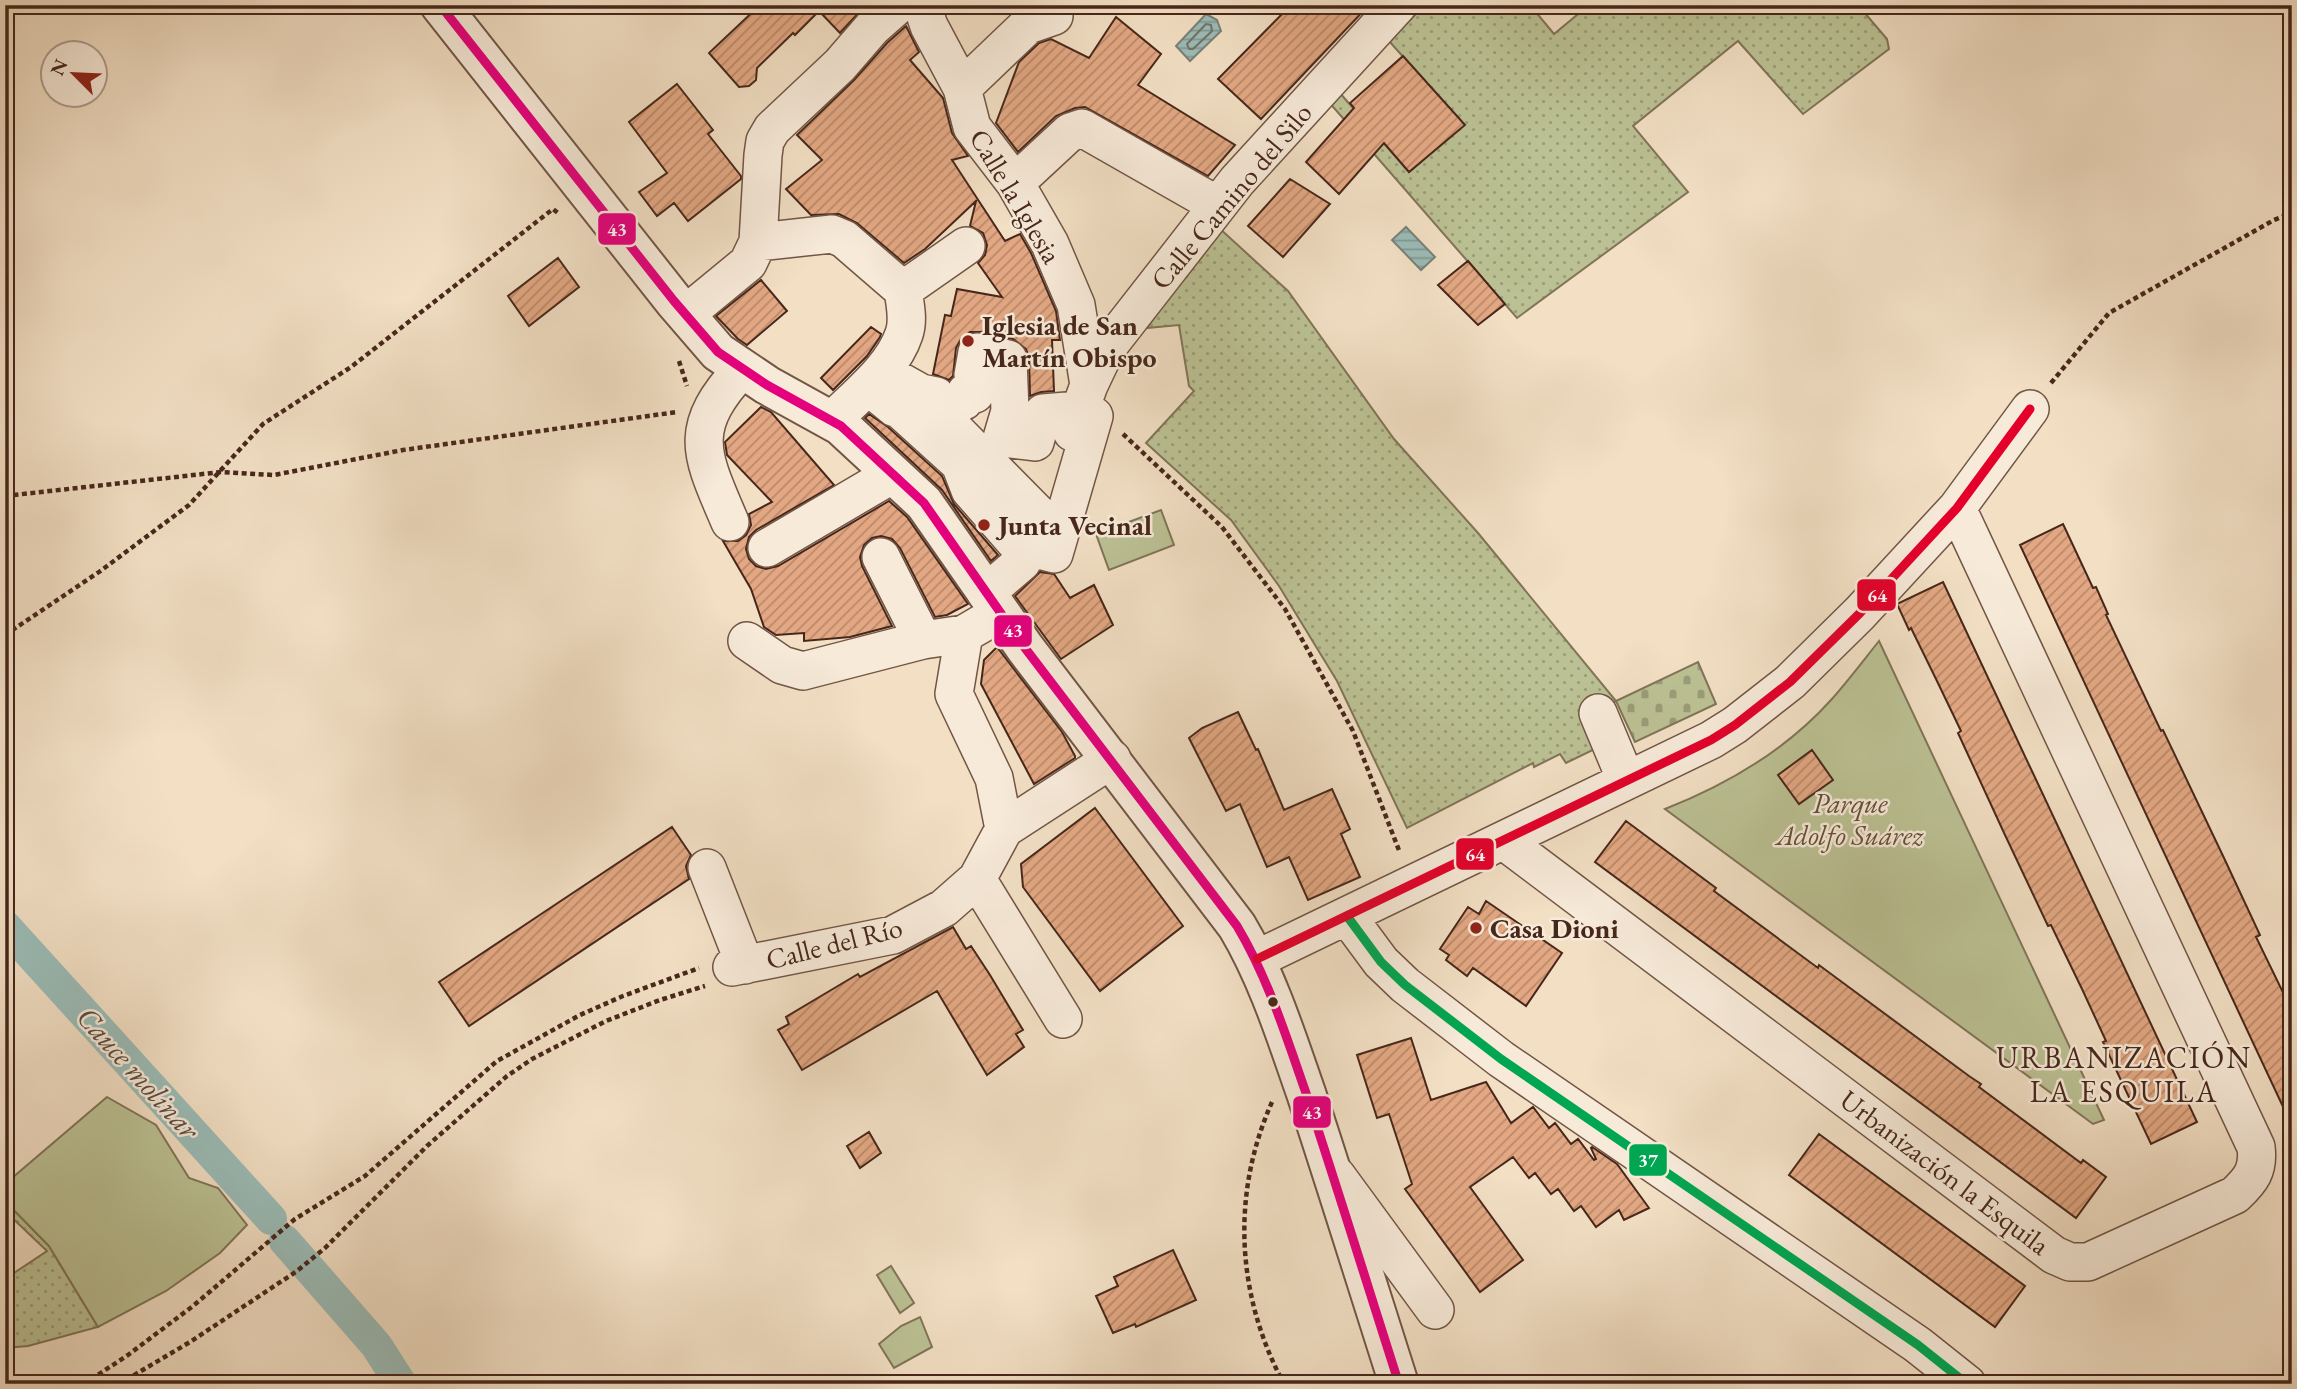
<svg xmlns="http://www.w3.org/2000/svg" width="2297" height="1389" viewBox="0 0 2297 1389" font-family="'EB Garamond',serif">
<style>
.grass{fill:url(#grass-dots);stroke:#817458;stroke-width:2}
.cemetery{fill:url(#cemetery-stones);stroke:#817458;stroke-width:2}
.green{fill:#bbc194;stroke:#817458;stroke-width:2}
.water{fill:url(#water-rules);stroke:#798079;stroke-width:2}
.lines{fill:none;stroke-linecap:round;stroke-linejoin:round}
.shore{stroke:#717269;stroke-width:2}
.canal{stroke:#9bbcb7;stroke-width:32}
.building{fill:url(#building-hatch);stroke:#47271b;stroke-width:2}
.minor-casing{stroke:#725545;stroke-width:40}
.tertiary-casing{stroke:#725545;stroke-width:42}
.path{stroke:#47271b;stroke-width:4.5;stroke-dasharray:5 3.5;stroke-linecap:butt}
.minor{stroke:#f7ead9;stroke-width:37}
.tertiary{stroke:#f7ead9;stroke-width:38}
.bus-1-casing{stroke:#f7ead9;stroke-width:14}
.bus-2-casing{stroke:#f7ead9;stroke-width:14}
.bus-3-casing{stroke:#f7ead9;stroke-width:14}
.bus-1{stroke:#e5007d;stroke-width:9}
.bus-2{stroke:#00a651;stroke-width:9}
.bus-3{stroke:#e4002b;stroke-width:9}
.poi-dot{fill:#8f2418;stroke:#f7ead9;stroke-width:2.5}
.bus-dot{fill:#47271b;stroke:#f7ead9;stroke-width:2.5}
.labels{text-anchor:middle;stroke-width:5;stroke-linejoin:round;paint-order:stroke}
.street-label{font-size:28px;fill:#47271b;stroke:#f7ead9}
.poi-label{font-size:28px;font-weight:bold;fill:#47271b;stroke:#f7ead9;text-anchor:start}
.park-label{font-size:28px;font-style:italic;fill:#644e39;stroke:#f7ead9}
.neighbourhood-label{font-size:30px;letter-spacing:2px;fill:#47271b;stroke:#f7ead9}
.water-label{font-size:30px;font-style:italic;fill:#5c4c42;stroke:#f7ead9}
.line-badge{stroke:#f7ead9;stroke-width:2.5}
.badge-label{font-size:19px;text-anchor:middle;font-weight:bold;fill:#fff}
</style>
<defs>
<pattern id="grass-dots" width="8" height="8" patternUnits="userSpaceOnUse" patternTransform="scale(1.75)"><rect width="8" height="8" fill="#bbc194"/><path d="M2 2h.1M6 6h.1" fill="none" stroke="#9a9d78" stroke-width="1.8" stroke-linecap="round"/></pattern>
<pattern id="cemetery-stones" width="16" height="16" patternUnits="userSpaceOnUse" patternTransform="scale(1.75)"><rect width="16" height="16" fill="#bbc194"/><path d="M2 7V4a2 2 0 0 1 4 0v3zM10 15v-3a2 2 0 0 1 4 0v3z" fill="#9a9d78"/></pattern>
<pattern id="water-rules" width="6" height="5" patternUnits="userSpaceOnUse" patternTransform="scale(1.75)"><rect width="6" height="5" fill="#9bbcb7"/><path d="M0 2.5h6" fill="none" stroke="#809994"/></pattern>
<pattern id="building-hatch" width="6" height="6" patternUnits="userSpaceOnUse" patternTransform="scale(1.75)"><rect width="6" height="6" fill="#e3a883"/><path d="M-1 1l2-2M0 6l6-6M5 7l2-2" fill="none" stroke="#ba896a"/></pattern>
</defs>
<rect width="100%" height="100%" fill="#f2dfc4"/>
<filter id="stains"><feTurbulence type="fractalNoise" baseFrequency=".00286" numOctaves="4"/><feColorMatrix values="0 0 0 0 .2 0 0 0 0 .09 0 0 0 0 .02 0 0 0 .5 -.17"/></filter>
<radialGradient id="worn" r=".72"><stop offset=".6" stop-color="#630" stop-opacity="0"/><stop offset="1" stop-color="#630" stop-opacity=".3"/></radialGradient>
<path class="grass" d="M1425 5H1530L1554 34 1589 5H1858L1887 39 1889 49 1803 114 1738 41 1633 126 1688 192 1517 318 1328 101 1339 92 1409 172 1464 125 1389 41Z
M1218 227 1288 291 1394 439 1478 533 1616 701 1589 717 1601 746 1566 763 1560 754 1534 767 1533 763 1407 828 1337 681 1279 586 1231 520 1146 443 1194 391 1189 386 1179 325 1147 328Z
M5 1201 49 1246 98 1327 28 1346 5 1348V1279L47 1251 5 1211Z"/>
<path class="cemetery" d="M1698 662 1716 704 1635 742 1616 701Z"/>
<path class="green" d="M1161 510 1174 545 1109 570 1096 534Z
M1879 641 2104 1120 2093 1124 1665 809C1726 785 1787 749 1831 700 1848 681 1863 661 1879 641Z
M107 1097 156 1125 189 1178 218 1188 247 1225 220 1253 166 1291 98 1327 49 1246 5 1201V1184Z
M891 1266 914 1303 900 1313 877 1275Z
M920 1317 932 1347 894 1368 879 1344 901 1326Z"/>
<path class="water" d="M1206 14 1217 20 1221 31 1190 61 1176 46Z
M1406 227 1435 257 1421 270 1392 240Z"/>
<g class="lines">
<path class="shore" d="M1206 24 1211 25 1212 31 1193 49H1189L1187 44Z"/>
<path class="canal" d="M5 926 271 1219
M285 1241 376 1345 401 1384"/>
</g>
<path class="building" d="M760 5H866L840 33 819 11 795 35 793 33 757 68 756 80 749 86 739 87 709 53Z
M1291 5H1369L1261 119 1218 79Z
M1116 17 1161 54 1138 85 1235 145 1208 176 1085 107 1075 108 1056 116 1018 152 996 123 1019 62 1039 43 1051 39 1089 58Z
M906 26 919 52 910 60 943 98 952 133 968 156 952 160 1005 241 1020 234 1031 253 1056 311 1060 340H1052L1054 391 1041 392 1030 396 1029 358 1026 349 1013 339 982 332H970L961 339 956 348 953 376 949 380 933 374 945 315 951 316 957 289 1002 297 978 263 985 255 987 245 983 233 970 226 976 201 925 249 904 263 857 223 839 214 811 215 786 189 822 160 797 135 854 80 887 43Z
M1403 56 1465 125 1409 172 1384 143 1339 194 1306 162 1354 108 1350 103Z
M677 84 713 130 708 134 741 176V179L688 221 674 203 657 216 639 192 667 173 629 122Z
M1290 179 1330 204 1283 257 1248 226Z
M558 258 579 287 529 326 508 296Z
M1468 261 1505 304 1478 325 1438 285Z
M761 280 787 311 747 345 738 339 716 316Z
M871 327 881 334 880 337 867 356 833 390 821 378Z
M761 407 771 412 834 485 756 530 749 537 746 549 749 559 756 566 766 569 778 566 889 501 907 517 968 604 947 615 935 617 900 548 892 539 881 536 872 538 864 545 860 557 862 566 892 626 850 637 804 641V633L776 635 764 627 751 589 723 541H738L746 535 751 525 749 514 772 502 727 455 725 442Z
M869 414 888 427 942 476 954 504 998 555 991 561 942 490 865 418Z
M2063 524 2093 588 2096 587 2108 614 2106 615 2161 731 2163 730 2224 858 2260 935 2256 937 2292 1011V1126L2020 545Z
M1040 572 1054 574 1070 598 1094 585 1113 625 1061 659 1015 596Z
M1943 582 2197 1122 2151 1144 2103 1042 2106 1041 2082 989 2051 925 2048 926 2005 835 1958 733 1961 731 1936 679 1911 628 1909 630 1897 604Z
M997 647 1062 732 1075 756V758L1034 784 981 684 984 660Z
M1238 712 1256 750 1258 749 1284 810 1332 789 1350 829 1341 834 1360 877 1308 900 1289 857 1267 867 1240 804 1226 811 1189 738 1202 728Z
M1812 750 1833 780 1799 804 1778 775Z
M1095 808 1183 926 1100 991 1023 887 1021 864Z
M1626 821 1716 888 1714 891 1818 968 1819 965 1969 1076 1981 1084 1979 1087 2081 1163 2083 1160 2106 1177 2076 1218 1595 862Z
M672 827 691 855 686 866 689 879 469 1026 439 982Z
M1486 901 1562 953 1526 1006 1473 968 1467 976 1446 960 1449 955 1440 949 1468 907 1479 914Z
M953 927 966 949 971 946 990 975 1023 1030 1016 1034 1024 1047 987 1075 937 991 802 1070 778 1030 789 1024 786 1017 858 974 860 977Z
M1411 1038 1431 1100 1486 1082 1511 1123 1533 1107 1549 1128 1555 1123 1571 1144 1578 1139 1594 1160 1596 1159 1591 1148 1592 1147 1617 1164 1649 1208 1624 1220 1619 1210 1596 1227 1581 1206 1574 1211 1558 1189 1551 1194 1535 1173 1529 1178 1513 1157 1470 1187 1523 1260 1480 1292 1405 1189 1412 1184 1389 1114 1377 1118 1357 1055Z
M869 1132 881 1153 860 1168 847 1146Z
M1819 1134 2025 1286 1995 1327 1789 1175Z
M1173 1250 1196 1300 1136 1327 1135 1324 1113 1333 1096 1296 1118 1286 1114 1277Z"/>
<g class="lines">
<defs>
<path id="minor" d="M922 5 929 26 962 88 972 127 1015 183 1050 244 1076 305 1089 385
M962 88 1028 25 1054 16
M1015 183 1070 132 1082 128 1217 205
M758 242 832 234 844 239 903 290
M903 290 966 246
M686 314 748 263 758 242 763 155 765 141 772 129 840 65 872 28 898 5
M977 352 1008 359 1010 411 1002 438 1035 442 1043 413 1079 410 1094 416 1054 554 1017 544 970 490 960 464 896 406 895 408 874 391 887 374 921 393 936 396V400L959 404 960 400 964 401 966 392 975 394 978 377 973 375Z
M832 421C856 396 893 368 904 334 909 320 905 304 903 290
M952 427 1042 518
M1072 432 1089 385 1106 349 1237 181 1398 5
M730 522C701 454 686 429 742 369
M767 548 893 474
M881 557 923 640
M986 593 1022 562 1038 526
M1000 613 964 634 954 694 994 778 1004 829
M747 641 782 665 803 671 923 640 964 634
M1598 713 1626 780
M1504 841 2054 1255 2070 1262H2088L2235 1195C2251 1180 2259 1170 2256 1147L1957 508
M707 868 745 965
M977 879 1063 1019
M1347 916 1381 962 1405 985 1501 1059 1918 1345 1967 1384
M1257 959 1711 740 1735 725 1790 682 1860 613 1957 508 2030 409
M732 967 893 935 944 908 977 879 1004 829 1112 759
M1336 1175 1435 1310"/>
<path id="tertiary" d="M440 5 674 301 718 352 767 385 841 426 924 503 1025 648 1237 926C1268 978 1286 1036 1306 1093 1338 1190 1368 1287 1399 1384"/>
</defs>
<use href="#minor" class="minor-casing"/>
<use href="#tertiary" class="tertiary-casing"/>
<path class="path" d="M679 361 687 386
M2051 383 2109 313 2274 220 2292 213
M1123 434 1222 527 1285 609 1353 731 1400 853
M5 496 221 472 274 475 403 450 677 412
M5 635 99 572 189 505 263 424 351 367 553 209 558 213
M1272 1102C1231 1194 1236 1295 1284 1384
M84 1384 128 1355 193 1306 295 1219 365 1176 497 1061 580 1015 623 996 699 968
M119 1384 190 1342 297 1271 325 1248 427 1146 507 1076 532 1059 606 1021 660 1000 705 986"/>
<use href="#minor" class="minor"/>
<use href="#tertiary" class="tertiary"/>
<defs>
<path id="bus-1" d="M440 5 674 301 718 352 767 385 841 426 924 503 1025 648 1237 926C1268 978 1286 1036 1306 1093 1338 1190 1368 1287 1399 1384"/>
<path id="bus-2" d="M1347 916 1381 962 1405 985 1501 1059 1918 1345 1967 1384"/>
<path id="bus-3" d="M1257 959 1711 740 1735 725 1790 682 1860 613 1957 508 2030 409"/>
</defs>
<use href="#bus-1" class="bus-1-casing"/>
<use href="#bus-2" class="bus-2-casing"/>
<use href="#bus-3" class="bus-3-casing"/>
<use href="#bus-1" class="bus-1"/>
<use href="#bus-2" class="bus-2"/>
<use href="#bus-3" class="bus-3"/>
</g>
<g class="poi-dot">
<circle cx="968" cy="341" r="7"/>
<circle cx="984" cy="525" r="7"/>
<circle cx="1476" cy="928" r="7"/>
</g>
<circle class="bus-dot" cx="1273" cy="1002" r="6"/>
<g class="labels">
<g class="street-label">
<text transform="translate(1016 196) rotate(59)" y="10">Calle la Iglesia</text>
<text transform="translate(1231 196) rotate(-50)" y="10">Calle Camino del Silo</text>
<text transform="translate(834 943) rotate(-14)" y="10">Calle del Río</text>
<text transform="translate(1945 1172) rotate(37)" y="10">Urbanización la Esquila</text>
</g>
<g class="poi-label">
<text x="982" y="335">Iglesia de San<tspan x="982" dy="32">Martín Obispo</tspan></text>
<text x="998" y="535">Junta Vecinal</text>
<text x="1490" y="938">Casa Dioni</text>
</g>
<g class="park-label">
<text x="1850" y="813">Parque<tspan x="1850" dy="32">Adolfo Suárez</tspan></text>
</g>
<g class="neighbourhood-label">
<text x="2124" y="1068">URBANIZACIÓN<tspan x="2124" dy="34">LA ESQUILA</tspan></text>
</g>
<g class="water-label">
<text transform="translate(138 1073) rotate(48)" y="10">Cauce molinar</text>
</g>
</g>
<g class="line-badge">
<rect x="597" y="212" width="40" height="34" rx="7" fill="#e5007d"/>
<rect x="1856" y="578" width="41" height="34" rx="7" fill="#e4002b"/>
<rect x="993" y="614" width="40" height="34" rx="7" fill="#e5007d"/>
<rect x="1455" y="837" width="40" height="34" rx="7" fill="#e4002b"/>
<rect x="1292" y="1095" width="40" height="34" rx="7" fill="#e5007d"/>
<rect x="1628" y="1143" width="40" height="34" rx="7" fill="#00a651"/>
</g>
<g class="badge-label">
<text x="617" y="236">43</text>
<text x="1877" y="602">64</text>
<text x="1013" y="637">43</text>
<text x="1475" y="861">64</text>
<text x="1312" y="1119">43</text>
<text x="1648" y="1167">37</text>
</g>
<rect width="2297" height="1389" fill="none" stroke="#f2dfc4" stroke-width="28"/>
<rect x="7" y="7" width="2283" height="1375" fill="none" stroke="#47271b" stroke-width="3.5"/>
<rect x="14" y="14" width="2269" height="1361" fill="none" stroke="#47271b" stroke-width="2"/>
<g transform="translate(74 74) rotate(294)"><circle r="33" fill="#f7ead9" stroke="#b19c8d" stroke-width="2"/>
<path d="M0-5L12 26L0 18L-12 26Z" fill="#8f2418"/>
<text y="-10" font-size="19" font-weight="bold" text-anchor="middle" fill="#47271b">N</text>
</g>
<rect width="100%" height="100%" filter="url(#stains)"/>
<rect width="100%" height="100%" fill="url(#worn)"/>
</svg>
